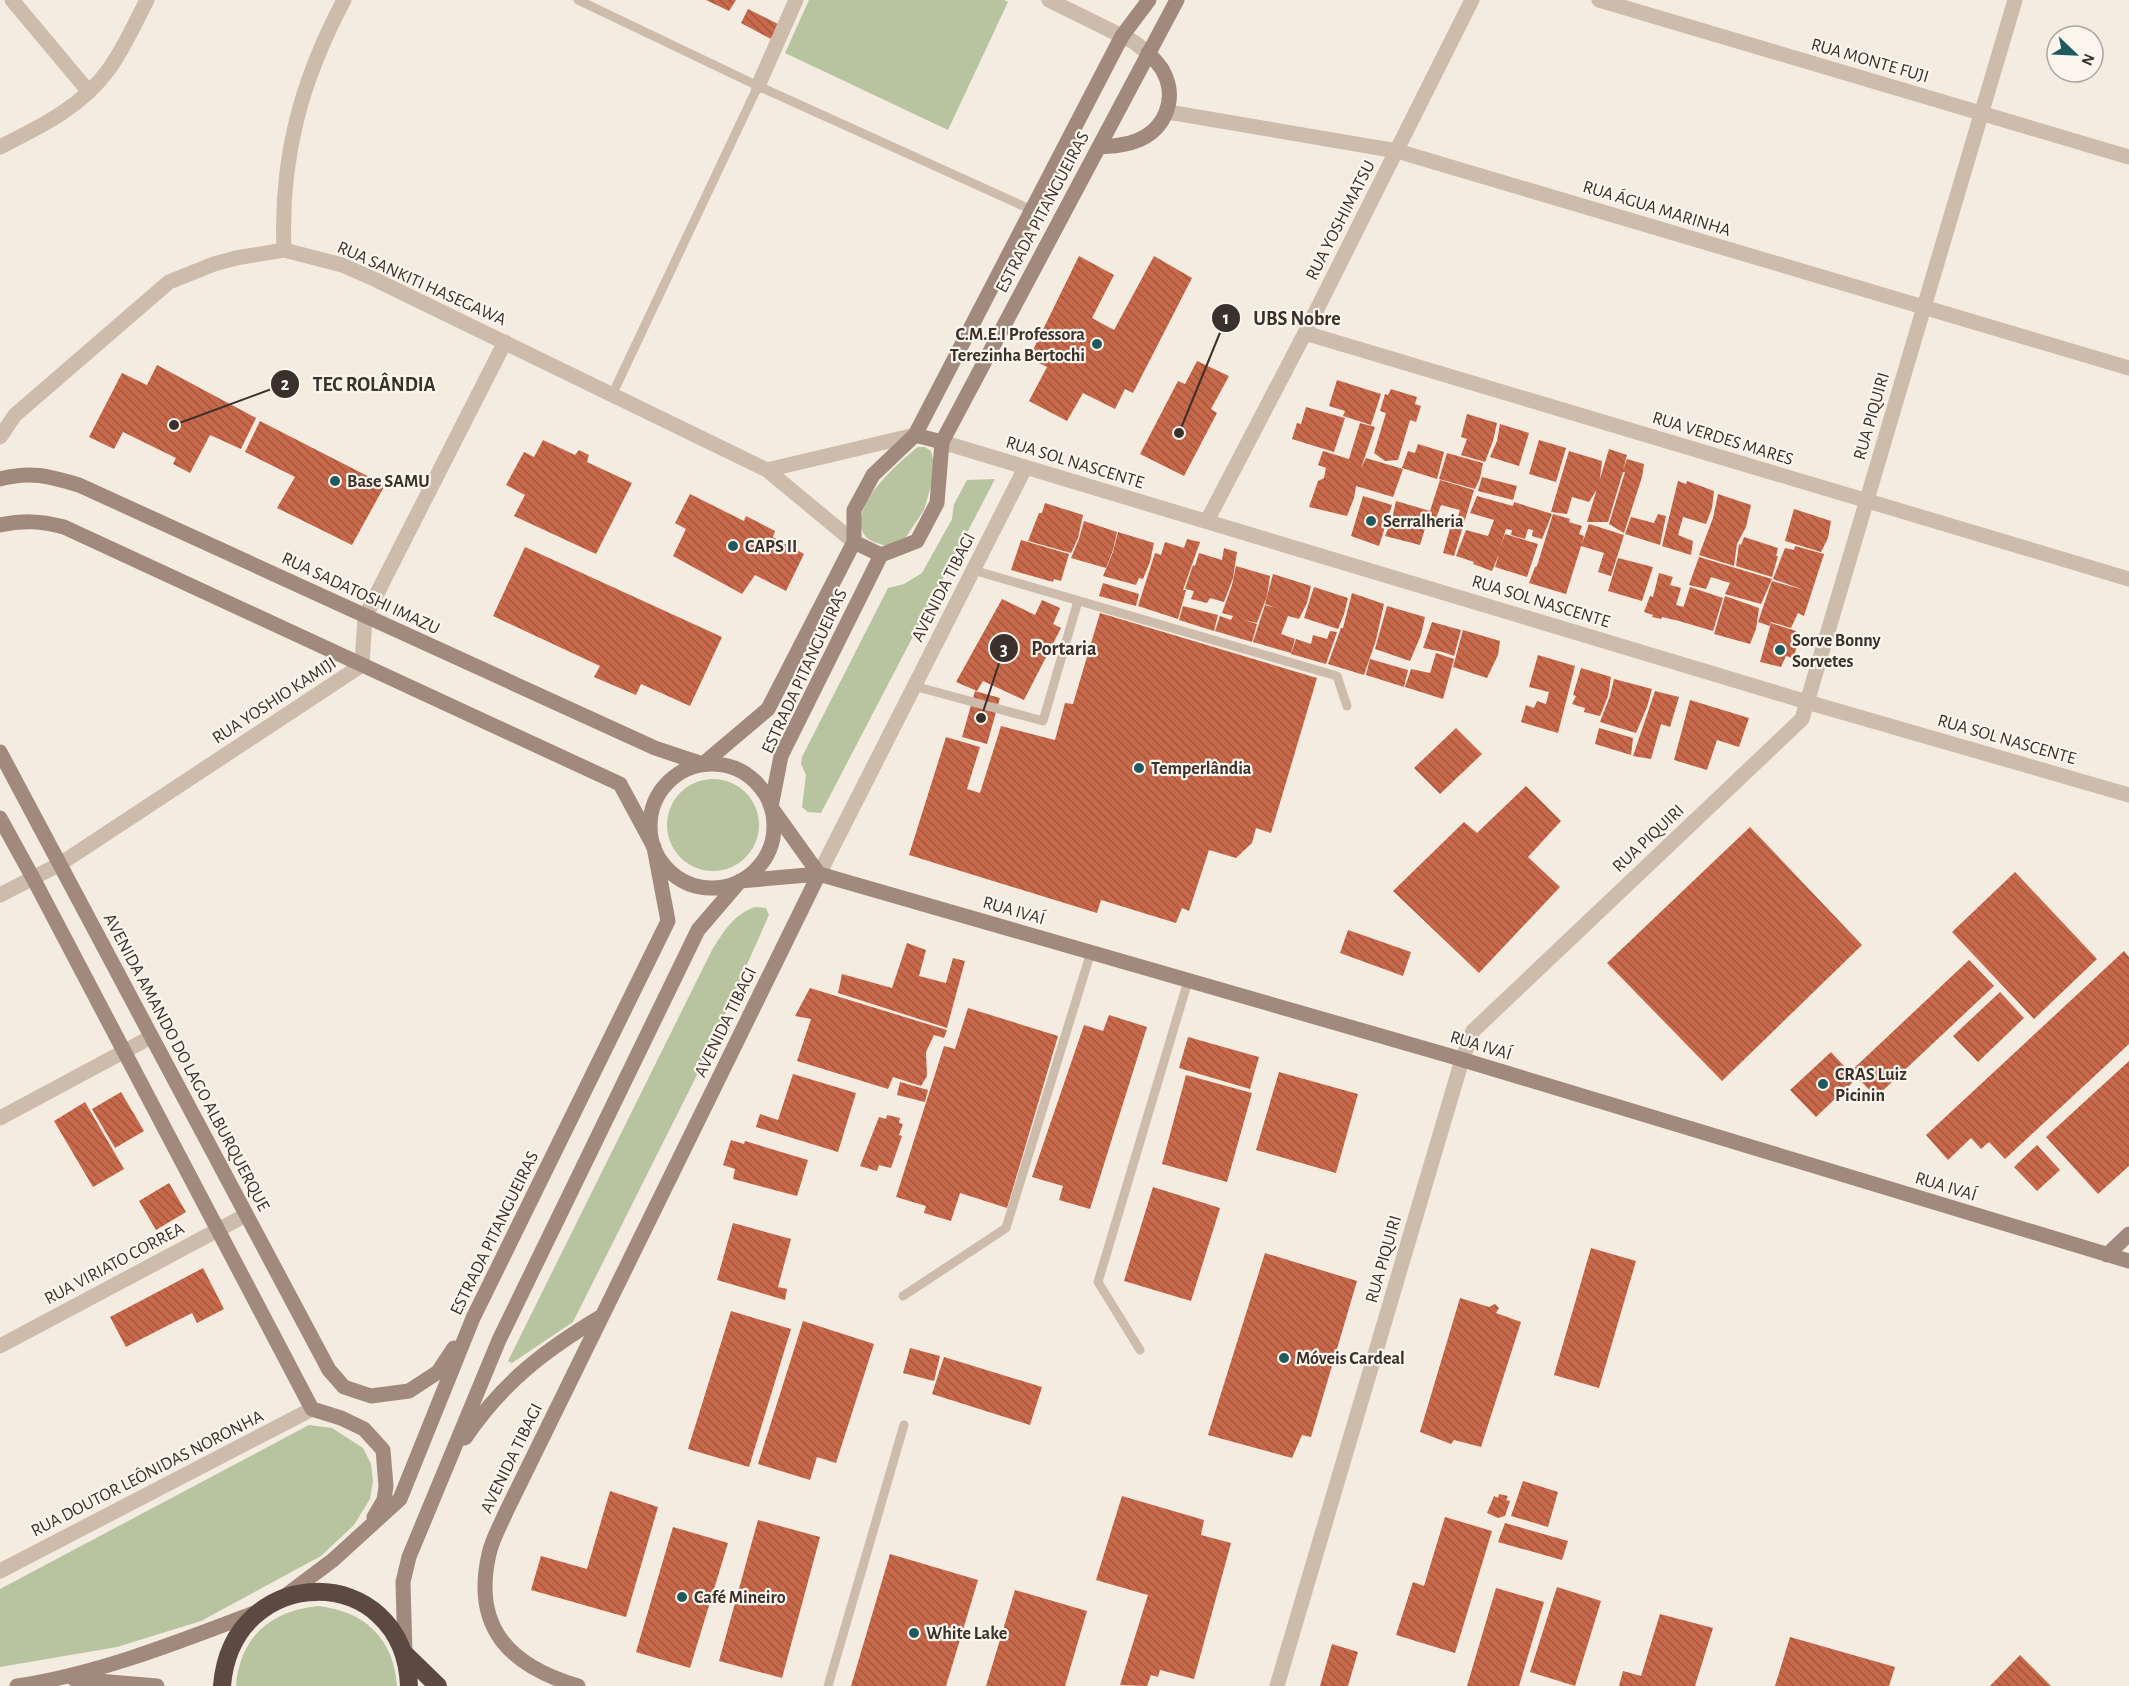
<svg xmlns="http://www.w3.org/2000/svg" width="2129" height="1686" viewBox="0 0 2129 1686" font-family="'Alegreya Sans',sans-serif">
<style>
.green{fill:#b8c4a0}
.building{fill:url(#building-back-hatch)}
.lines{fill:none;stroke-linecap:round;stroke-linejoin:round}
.lane{stroke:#cdbbac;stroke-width:9}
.street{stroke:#cdbbac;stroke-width:15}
.secondary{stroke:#a18a7d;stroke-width:15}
.highway{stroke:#5c4a42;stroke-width:18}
.poi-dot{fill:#1f5a5e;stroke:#fbf5ee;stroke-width:2}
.labels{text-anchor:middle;stroke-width:4.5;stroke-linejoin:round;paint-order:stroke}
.street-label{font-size:18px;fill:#3b302b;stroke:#fbf5ee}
.poi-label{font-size:18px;font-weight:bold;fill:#3b302b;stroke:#fbf5ee;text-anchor:start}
.leader{fill:none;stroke:#3b302b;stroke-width:2}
.callout-dot{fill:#3b302b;stroke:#fbf5ee;stroke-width:2}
.mark-label{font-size:18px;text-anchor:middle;font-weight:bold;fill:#fff}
.callout-label{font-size:20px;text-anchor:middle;font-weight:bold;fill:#3b302b;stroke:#fbf5ee;stroke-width:4.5;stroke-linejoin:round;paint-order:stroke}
</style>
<defs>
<pattern id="building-back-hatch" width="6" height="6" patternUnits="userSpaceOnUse" patternTransform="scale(1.5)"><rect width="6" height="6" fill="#c8694b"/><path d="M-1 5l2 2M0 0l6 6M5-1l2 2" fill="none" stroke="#a4573f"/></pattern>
</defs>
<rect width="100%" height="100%" fill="#f4ebe1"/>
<path class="green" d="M809 0H1004L1008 2 948 130 785 53Z
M918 447H925L931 451 934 463 933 479 924 510 906 537 887 546C880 544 871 542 866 537 843 510 900 461 918 447Z
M995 479 821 813 808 812 802 807 806 775 801 764 802 757 888 588 904 584 922 573 952 519 954 504 967 480Z
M667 825a46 46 0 1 1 92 0a46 46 0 1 1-92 0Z
M755 907 766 908 769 915 706 1057 573 1322 512 1363 508 1361 712 950C724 931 733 915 755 907Z
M309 1425 332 1428 363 1448 371 1464 373 1481 370 1499 354 1525 321 1556 201 1621 117 1647 0 1667V1589Z
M318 1606C364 1611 394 1638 397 1686H236C240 1637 270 1611 318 1606Z"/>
<path class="building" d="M706 0H736L729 11Z
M748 9 778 24 771 39 741 23Z
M1079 256 1114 275 1092 318 1114 330 1154 256 1192 278 1133 393 1125 389 1115 409 1083 393 1067 421 1029 401 1047 367 1029 358Z
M1197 361 1229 376 1211 409 1217 413 1184 476 1140 454 1178 381 1185 384Z
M157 365 256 418 241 449 210 435 190 473 173 464 176 458 123 432 114 449 89 437 122 373 147 385Z
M1337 380 1381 394 1371 425 1343 416 1345 411 1329 406Z
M1391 389 1417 397 1415 404 1421 406 1416 422 1410 420 1398 460 1385 461 1374 453 1386 413 1380 411 1385 394 1388 395Z
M1306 407 1345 418 1334 452 1292 439 1297 423 1301 424Z
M1467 414 1497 423 1493 441 1485 462 1461 455 1467 439 1461 437Z
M260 421 385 485 352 545 277 508 295 477 245 452Z
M1360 423 1375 427 1361 468 1366 458 1403 469 1393 497 1356 486 1354 498 1347 516 1309 507 1318 481 1324 478 1326 468 1318 465 1323 451 1349 459Z
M1500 424 1529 433 1519 466 1490 457 1497 441Z
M543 440 575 455 579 450 589 455 587 462 632 483 596 554 514 516 525 495 506 485 524 452 534 457Z
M1539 440 1566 448 1556 482 1529 474Z
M1418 444 1444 452 1437 479 1402 468 1408 451 1415 453Z
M1609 449 1627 455 1623 470 1627 459 1644 464 1642 477 1624 533 1609 524 1625 472H1623L1608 522H1587Z
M1569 451 1602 461 1599 486 1589 502 1572 497 1567 514 1551 512Z
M1447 453 1483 463 1480 478 1475 489 1439 479Z
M1482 477 1517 486 1513 500 1478 491Z
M1440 480 1474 490 1454 556 1443 553 1451 525 1455 526 1460 510 1441 505 1434 524 1427 522 1420 545 1385 536 1392 519 1396 501 1430 511Z
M1678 481 1686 484 1687 481 1714 491 1712 508 1706 524 1683 517 1678 535 1693 541 1691 555 1662 546Z
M690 494 744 521 746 516 775 531 773 537 804 554 786 591 755 575 742 594 673 556 686 529 675 523Z
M1718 494 1751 505 1746 527 1737 544 1734 566 1699 555 1713 518Z
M1363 496 1392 505 1379 546 1351 536Z
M1477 496 1513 506 1514 502 1552 514 1542 539 1532 536 1533 530 1528 529 1525 539 1511 535 1512 530 1506 529 1500 548 1505 534 1538 544 1527 577 1495 567 1499 554 1492 571 1473 564 1474 562 1456 556 1466 530 1488 536 1494 520 1470 513Z
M1045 503 1083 515 1078 538 1071 553 1028 541 1039 513H1042Z
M1794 509 1831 521 1828 538 1821 552 1785 541Z
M1553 514 1570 519 1569 522 1582 526 1579 534 1584 536 1582 544 1589 524 1624 535 1611 576 1598 572 1604 553 1581 546 1566 594 1529 583 1535 567 1537 566Z
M1658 514 1666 516 1660 545 1625 534 1631 517 1654 523Z
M1084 521 1117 532 1113 550 1106 568 1071 558 1079 539Z
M1118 532 1154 543 1150 562 1143 579 1139 578 1136 585 1103 576 1113 552Z
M1744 537 1778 548 1776 556H1778L1772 577 1736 566 1739 544 1741 545Z
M1187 539 1200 542 1183 590H1186L1178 619 1138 606 1155 553 1161 555 1165 542 1184 548Z
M1021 540 1069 554 1061 581 1054 579 1053 582 1011 570Z
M1795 546 1824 554 1804 616 1798 613 1791 628 1771 622 1770 626 1758 622 1772 581 1804 590 1773 579 1785 548 1794 550Z
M525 547 722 637 690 706 641 684 636 695 594 677 600 666 493 616Z
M1224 548 1237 552 1233 578 1224 602 1210 598 1207 603 1191 599 1194 591 1185 589 1193 565 1195 566 1199 553 1222 560Z
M1699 557 1772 579 1761 604 1725 594 1730 583 1711 577 1706 589 1689 585Z
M1618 558 1653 567 1642 601 1608 591Z
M1236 566 1270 576 1267 596 1257 623 1244 620 1257 624 1252 642 1215 631 1220 616 1231 620 1233 616 1222 613 1232 585Z
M1659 573 1673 577 1670 585 1681 588 1676 605 1684 607 1679 621 1662 617 1661 619 1652 617 1653 615 1644 612 1650 596 1653 597Z
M1273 574 1311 586 1307 603 1299 619 1288 616 1281 634 1295 639 1291 653 1253 642 1265 605 1277 608 1265 604Z
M1103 583 1139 594 1136 606 1099 596Z
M1314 587 1348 598 1344 614 1338 629 1304 618Z
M1690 587 1723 598 1713 631 1679 621Z
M1352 593 1384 604 1376 640 1364 675 1328 664 1341 628H1343Z
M1725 596 1759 608 1756 629 1750 644 1714 634Z
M1002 599 1035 615 1042 600 1060 608 1053 624 1061 628 1024 700 983 681 977 691 956 682Z
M1183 606 1218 615 1214 631 1179 620Z
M1387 606 1425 617 1421 635 1410 661 1375 649Z
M1100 613 1317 678 1271 833 1256 828 1252 843 1236 858 1209 850 1189 911 1182 908 1176 923 1101 900 1097 913 909 855 946 737 980 747 967 789 980 793 1001 726 1055 740 1065 703 1073 704Z
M1432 622 1461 630 1454 656 1443 652 1423 648Z
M1771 623 1796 631 1792 643 1798 644 1793 658 1786 656 1781 667 1760 662Z
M1463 630 1500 641 1498 655 1487 678 1453 667Z
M1330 631 1337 632 1326 664 1291 654 1296 639 1311 644 1313 635 1327 639Z
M1436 653 1454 659 1443 699 1405 687 1411 669 1430 673Z
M1538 655 1575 666 1558 733 1521 722 1526 705 1534 708 1537 701 1546 704 1549 692 1529 687Z
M1370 659 1408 670 1404 687 1366 675Z
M1581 668 1611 677 1608 696 1600 716 1584 712 1585 708 1572 704 1576 696 1573 695Z
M1614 679 1652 689 1647 707 1636 733 1600 722 1610 696Z
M975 691 1000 698 987 744 962 737Z
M1655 691 1679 697 1670 727 1661 724 1651 759 1633 756Z
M1690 700 1749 718 1739 747 1717 740 1707 770 1674 760Z
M1456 728 1482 754 1440 794 1414 768Z
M1599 728 1633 738 1631 755 1595 744Z
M1526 786 1561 821 1528 857 1560 887 1479 973 1393 891 1464 822 1477 833Z
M1750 827 1862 945 1722 1081 1607 963Z
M2015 872 2097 959 2034 1019 1952 932Z
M1348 930 1411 952 1403 976 1340 953Z
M907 943 926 950 919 976 946 983 953 958 965 961 947 1028 838 993 842 974 892 988Z
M2124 951 2129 957V1044L2005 1159 1989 1142 1981 1149 1971 1138 1948 1160 1926 1135Z
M1969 960 1994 986 1876 1097 1851 1071Z
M810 988 947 1030 944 1038 934 1035 926 1052 927 1076 921 1086 893 1077 888 1089 797 1061 811 1019 795 1016Z
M2000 992 2024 1018 1978 1062 1953 1036Z
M968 1008 1058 1036 1007 1208 960 1193 951 1221 924 1213 926 1206 896 1197 944 1046 955 1049Z
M1109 1015 1147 1027 1090 1209 1059 1200 1063 1186 1032 1177 1084 1025 1103 1031Z
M1188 1037 1259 1057 1250 1089 1179 1068Z
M1831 1052 1856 1079 1816 1117 1790 1090Z
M2129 1061V1166L2098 1194 2046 1137Z
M1279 1072 1358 1094 1336 1173 1256 1150Z
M793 1074 856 1093 838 1152 756 1127 760 1114 778 1120Z
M1186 1075 1252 1093 1227 1182 1162 1164Z
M900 1082 928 1090 925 1102 897 1095Z
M121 1092 144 1131 115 1148 92 1109Z
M85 1102 124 1169 93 1187 54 1121Z
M887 1115 900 1118 899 1123 903 1124 899 1135 902 1136 891 1168 879 1165 877 1171 860 1166 879 1117 886 1119Z
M731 1140 744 1144 745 1141 808 1160 797 1196 733 1179 735 1169 723 1165Z
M2037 1145 2060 1170 2037 1191 2014 1167Z
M169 1183 186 1212 156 1230 139 1201Z
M1153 1187 1220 1208 1191 1301 1124 1281Z
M733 1223 791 1239 778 1287 787 1289 785 1300 717 1280Z
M1591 1248 1636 1261 1599 1388 1554 1375Z
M1265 1253 1357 1281 1311 1437 1302 1435 1292 1458 1208 1435Z
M203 1268 224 1309 197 1323 192 1313 126 1347 110 1317Z
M1460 1298 1489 1307 1495 1304 1499 1308 1496 1313 1521 1322 1481 1447 1454 1440 1451 1444 1420 1432Z
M731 1311 791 1329 749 1467 688 1449Z
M803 1321 874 1344 836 1463 817 1457 810 1480 758 1464Z
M910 1348 940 1356 934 1381 903 1373Z
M944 1357 1042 1387 1030 1425 932 1394Z
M1523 1481 1558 1492 1548 1527 1511 1516Z
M610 1491 658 1507 626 1617 531 1590 541 1556 587 1569Z
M1499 1494 1508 1496 1506 1500 1510 1501 1505 1516 1498 1518 1487 1513 1494 1496 1498 1498Z
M1122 1496 1204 1520 1201 1535 1231 1543 1194 1679 1160 1670 1158 1677 1151 1675 1147 1686 1120 1685 1148 1595 1096 1580Z
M1445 1517 1492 1531 1455 1653 1396 1635 1413 1582 1424 1586Z
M758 1520 820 1537 782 1678 719 1661Z
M1505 1523 1568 1541 1562 1560 1498 1542Z
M673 1527 728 1543 690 1668 636 1652Z
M890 1554 978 1580 946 1686H851Z
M1557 1587 1601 1601 1575 1686 1530 1672Z
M1496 1588 1544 1602 1519 1686H1467Z
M1015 1590 1087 1611 1065 1686H986Z
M1660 1614 1713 1628 1695 1686H1619L1623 1671 1641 1676Z
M1790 1637 1895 1667 1889 1686H1775Z
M1332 1644 1358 1652 1348 1686H1320Z
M2020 1655 2051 1686H1990Z"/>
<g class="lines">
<path class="lane" d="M578 0 758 86 1032 210
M612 395 758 86
M973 570 1337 676 1347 706
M914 686 1043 721 1078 601
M903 1296 1006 1228 1091 952
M1140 1350 1098 1282 1188 981
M828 1686 904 1425"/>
<path class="street" d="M12 0 89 92
M1049 0 1134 42 1148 53
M1599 0 2129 157
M758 86 796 0
M1168 112 1397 151 2129 368
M0 147C40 127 82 107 109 69 124 48 135 23 147 0
M284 250C280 158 301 81 344 0
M1305 333 2129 579
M0 437 15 415 169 282 214 264 236 258 284 250 342 265 374 279 767 470 854 542
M942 442 1807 702 2129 795
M767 470 915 435
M1207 521 1305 333 1472 0
M819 874 1025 468
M0 895 60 864 362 665 365 617 505 342
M0 1118 151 1037
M0 1346 246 1215
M0 1571 312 1409
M1277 1686 1462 1060 1473 1031 1802 719 2015 0"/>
<path class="secondary" d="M1099 147C1111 146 1124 146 1136 141 1165 130 1178 99 1163 71 1160 65 1154 59 1148 53
M915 435 1122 36 1149 0
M915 435 942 442 937 503 917 541 881 555 854 542V510L873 475Z
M942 442 1177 0
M0 479C32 471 48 476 79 485L655 748 703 764 768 709 854 542
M0 525C23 520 41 521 64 527L620 784 654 847 668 921 473 1318 400 1499 333 1560 285 1596
M0 752 329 1370 344 1387 371 1396 409 1391 438 1372 454 1348
M650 826a62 62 0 1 1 124 0a62 62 0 1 1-124 0Z
M0 818 33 878 312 1409 341 1418 364 1429 383 1450 386 1486 384 1500 374 1517
M819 874 771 807 781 756 881 555
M2107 1255 2129 1234
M465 1438C503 1382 545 1350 602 1316
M405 1654 403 1582 409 1557 499 1340 698 930 740 881 819 874 1447 1055 2129 1261
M74 1679 157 1686
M17 1686C98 1674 181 1641 257 1612
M578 1686C510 1666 472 1628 489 1554 492 1539 501 1524 507 1510L819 874"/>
<path class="highway" d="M405 1654 438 1686
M222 1686C232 1561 404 1560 409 1686"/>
</g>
<g class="poi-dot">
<circle cx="1097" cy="344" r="6"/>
<circle cx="335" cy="481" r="6"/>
<circle cx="1371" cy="521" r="6"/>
<circle cx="733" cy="546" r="6"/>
<circle cx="1780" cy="650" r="6"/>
<circle cx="1139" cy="768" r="6"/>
<circle cx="1823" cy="1084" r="6"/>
<circle cx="1284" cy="1358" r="6"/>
<circle cx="682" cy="1597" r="6"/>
<circle cx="914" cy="1633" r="6"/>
</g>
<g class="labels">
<g class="street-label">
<text transform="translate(1870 60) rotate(16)" y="6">RUA MONTE FUJI</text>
<text transform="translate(1657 208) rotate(17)" y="6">RUA ÁGUA MARINHA</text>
<text transform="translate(1042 212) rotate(-62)" y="6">ESTRADA PITANGUEIRAS</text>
<text transform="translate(1340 220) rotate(-63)" y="6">RUA YOSHIMATSU</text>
<text transform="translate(422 283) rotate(24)" y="6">RUA SANKITI HASEGAWA</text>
<text transform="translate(1871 416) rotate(-74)" y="6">RUA PIQUIRI</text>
<text transform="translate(1723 438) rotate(17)" y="6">RUA VERDES MARES</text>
<text transform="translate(1075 462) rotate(17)" y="6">RUA SOL NASCENTE</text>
<text transform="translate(943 587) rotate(-63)" y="6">AVENIDA TIBAGI</text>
<text transform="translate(361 593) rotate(25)" y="6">RUA SADATOSHI IMAZU</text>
<text transform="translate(1541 601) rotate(17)" y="6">RUA SOL NASCENTE</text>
<text transform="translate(804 671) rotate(-65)" y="6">ESTRADA PITANGUEIRAS</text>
<text transform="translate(274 700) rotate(-33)" y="6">RUA YOSHIO KAMIJI</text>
<text transform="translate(2007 739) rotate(16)" y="6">RUA SOL NASCENTE</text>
<text transform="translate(1648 838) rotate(-43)" y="6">RUA PIQUIRI</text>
<text transform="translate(1014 910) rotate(16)" y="6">RUA IVAÍ</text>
<text transform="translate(725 1022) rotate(-64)" y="6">AVENIDA TIBAGI</text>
<text transform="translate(1481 1045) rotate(17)" y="6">RUA IVAÍ</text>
<text transform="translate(187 1062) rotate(62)" y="6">AVENIDA AMANDO DO LAGO ALBURQUERQUE</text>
<text transform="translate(1946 1186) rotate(17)" y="6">RUA IVAÍ</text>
<text transform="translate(494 1233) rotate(-64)" y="6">ESTRADA PITANGUEIRAS</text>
<text transform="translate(1383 1259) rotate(-74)" y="6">RUA PIQUIRI</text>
<text transform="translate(114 1263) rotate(-28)" y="6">RUA VIRIATO CORREA</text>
<text transform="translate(511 1458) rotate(-64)" y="6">AVENIDA TIBAGI</text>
<text transform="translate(147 1473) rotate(-27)" y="6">RUA DOUTOR LEÔNIDAS NORONHA</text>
</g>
<g class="poi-label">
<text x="1085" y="340" text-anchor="end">C.M.E.I Professora<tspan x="1085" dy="21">Terezinha Bertochi</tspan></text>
<text x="347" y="487">Base SAMU</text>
<text x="1383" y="527">Serralheria</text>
<text x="745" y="552">CAPS II</text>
<text x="1792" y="646">Sorve Bonny<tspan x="1792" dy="21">Sorvetes</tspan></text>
<text x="1151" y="774">Temperlândia</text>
<text x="1835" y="1080">CRAS Luiz<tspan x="1835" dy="21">Picinin</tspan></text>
<text x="1296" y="1364">Móveis Cardeal</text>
<text x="694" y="1603">Café Mineiro</text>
<text x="926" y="1639">White Lake</text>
</g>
</g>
<path class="leader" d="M1179 433L1226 318M174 425L285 384M981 718L1004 648"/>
<g class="callout-dot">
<circle cx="1179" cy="433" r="6"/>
<circle cx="174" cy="425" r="6"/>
<circle cx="981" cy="718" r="6"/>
<circle cx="1226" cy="318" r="15"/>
<circle cx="285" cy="384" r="15"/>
<circle cx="1004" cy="648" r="15"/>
</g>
<g class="mark-label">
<text x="1226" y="324">1</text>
<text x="285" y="390">2</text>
<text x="1004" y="655">3</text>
</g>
<g class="callout-label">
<text x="1297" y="325">UBS Nobre</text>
<text x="374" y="391">TEC ROLÂNDIA</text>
<text x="1064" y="655">Portaria</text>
</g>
<g transform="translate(2075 54) rotate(113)"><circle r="28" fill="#fbf5ee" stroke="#aea6a0" stroke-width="1.5"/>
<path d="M0-4.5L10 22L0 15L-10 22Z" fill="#1f5a5e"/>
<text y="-9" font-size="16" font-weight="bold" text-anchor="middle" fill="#3b302b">N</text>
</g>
</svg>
